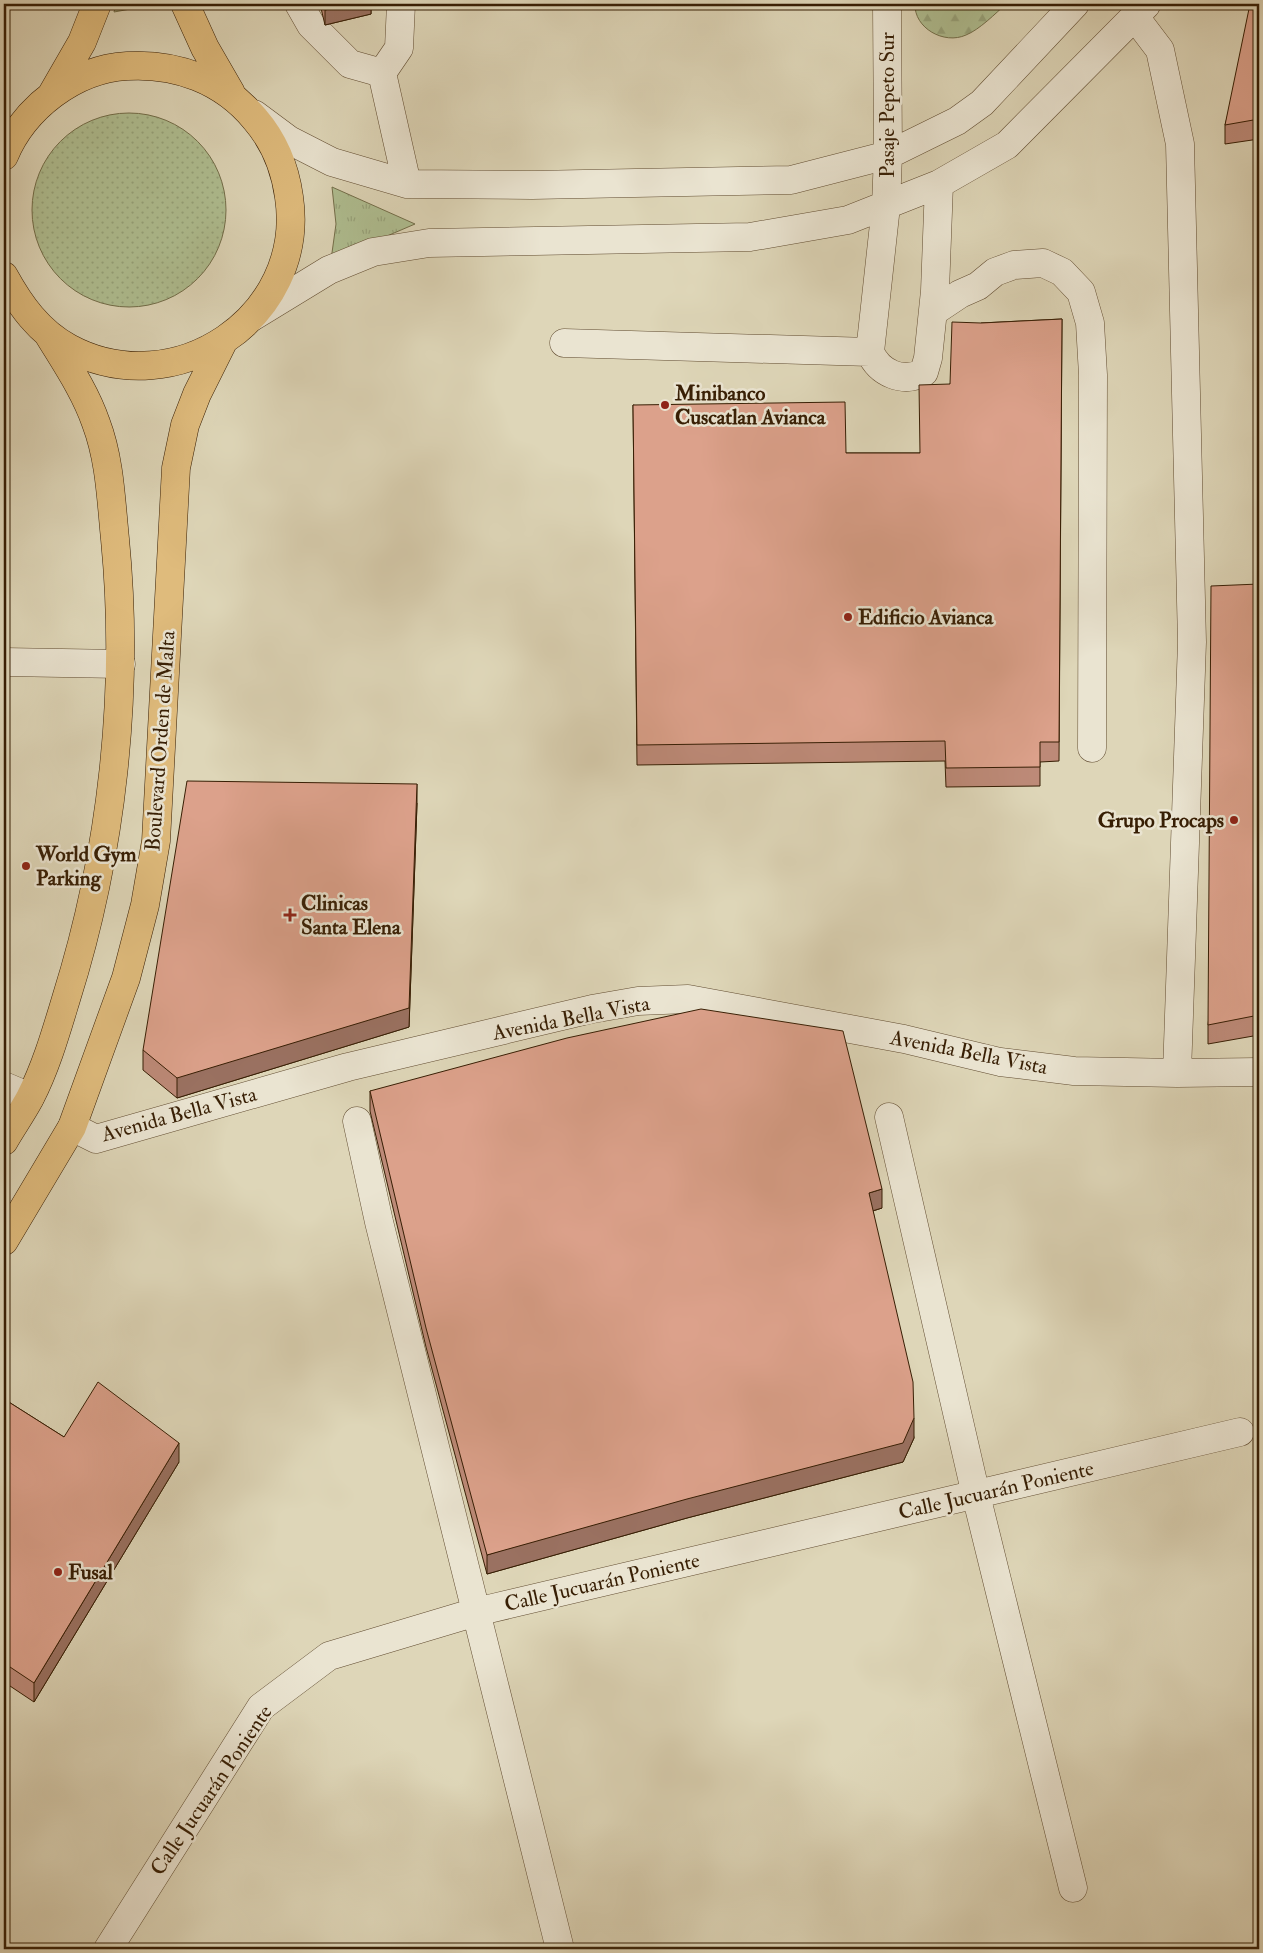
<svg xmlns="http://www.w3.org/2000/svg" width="1263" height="1953" viewBox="0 0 1263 1953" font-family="'IM FELL Double Pica',serif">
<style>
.grass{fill:url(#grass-tufts);stroke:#736e4a}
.forest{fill:url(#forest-firs);stroke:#736e4a}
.park{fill:url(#park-dots);stroke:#736e4a}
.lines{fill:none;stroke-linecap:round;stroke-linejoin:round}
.minor-casing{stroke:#614c31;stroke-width:29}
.highway-casing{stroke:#371e04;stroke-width:29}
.minor{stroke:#eae4d1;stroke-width:28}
.highway{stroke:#dfbb7c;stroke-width:28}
.wall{fill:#bd8a78;stroke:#371e04}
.shaded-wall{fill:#9a7161;stroke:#371e04}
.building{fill:#dca18b;stroke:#371e04}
.poi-dot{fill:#8f2418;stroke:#eae4d1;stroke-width:2}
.labels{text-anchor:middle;stroke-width:5;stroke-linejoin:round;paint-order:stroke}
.street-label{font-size:21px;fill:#371e04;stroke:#eae4d1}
.poi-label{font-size:21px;font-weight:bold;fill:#371e04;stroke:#eae4d1;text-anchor:start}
</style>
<defs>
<pattern id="grass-tufts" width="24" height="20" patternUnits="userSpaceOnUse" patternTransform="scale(1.25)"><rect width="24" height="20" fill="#afbe91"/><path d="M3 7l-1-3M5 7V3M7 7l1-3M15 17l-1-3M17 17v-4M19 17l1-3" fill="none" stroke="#97a37b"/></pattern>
<pattern id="forest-firs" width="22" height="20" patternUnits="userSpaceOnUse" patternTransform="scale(1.25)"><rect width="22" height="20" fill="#afbe91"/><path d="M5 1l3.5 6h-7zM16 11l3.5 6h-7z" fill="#97a37b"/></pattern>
<pattern id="park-dots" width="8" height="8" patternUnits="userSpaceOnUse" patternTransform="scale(1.25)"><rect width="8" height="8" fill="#afbe91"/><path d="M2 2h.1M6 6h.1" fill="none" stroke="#97a37b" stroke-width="1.8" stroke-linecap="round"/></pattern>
</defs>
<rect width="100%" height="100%" fill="#ded6b8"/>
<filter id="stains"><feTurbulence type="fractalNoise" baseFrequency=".004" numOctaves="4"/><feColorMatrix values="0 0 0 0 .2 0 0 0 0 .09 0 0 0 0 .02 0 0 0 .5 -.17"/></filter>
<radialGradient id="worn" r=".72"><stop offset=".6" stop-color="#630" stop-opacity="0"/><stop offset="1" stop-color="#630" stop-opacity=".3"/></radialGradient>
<path class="grass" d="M116 4H163L164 9 136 8 114 12Z
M332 187 415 224 331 260 336 224Z"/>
<path class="forest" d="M915 4H1006C996 13 979 30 966 35 944 45 914 28 915 4Z"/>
<path class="park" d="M32 210a97 97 0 1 1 194 0a97 97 0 1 1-194 0Z"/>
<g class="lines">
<defs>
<path id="minor" d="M299 4 311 25 350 64 382 73
M401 4 399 48 382 73 407 184
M887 4 888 155 886 206 870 352C879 373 903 384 924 372L928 358 935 291 939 184
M1135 17 1160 50 1180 144 1192 642 1177 1073
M254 114 289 140 332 162 407 184 532 185 791 180 888 155 957 121 982 103 1075 4
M933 312 960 294 978 286 995 272 1014 265 1043 263 1062 272 1081 292 1090 323 1093 375 1092 748
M252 317 329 270 373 252 429 243 750 237 848 220 939 184 1007 145 1146 5
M564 343 870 352
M4 662 121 664
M4 1086 30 1097
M889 1117 976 1495 1073 1888
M357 1121 379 1222 560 1949
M72 1127 96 1139 348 1067 592 1009 638 1001 688 999 904 1039 1000 1062 1074 1071 1177 1073 1259 1072
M108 1949 261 1707 329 1656 476 1612 1240 1432"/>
<path id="highway" d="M185 4 205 48 231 93
M52 94 82 42 97 4
M4 156C24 108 74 69 127 66 176 63 223 80 255 119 274 141 285 168 289 197 307 317 175 405 69 348 39 332 20 305 4 276
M4 1141C12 1127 22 1113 30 1098 46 1067 56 1032 66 999 112 853 130 692 115 539 111 500 110 460 96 423 85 391 65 362 48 334
M4 1241 72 1127 126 978 145 905 156 841 176 468 185 425 197 394 224 340"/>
</defs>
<use href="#minor" class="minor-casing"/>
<use href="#highway" class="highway-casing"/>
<use href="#minor" class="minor"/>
<use href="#highway" class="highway"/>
</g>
<path class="wall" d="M320 4H371V14L325 25Z
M1259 4V139L1225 144V125Z
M1062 319 1059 761 1040 762V786L946 787 945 761 637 765 633 405 846 453H920L950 384 981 323Z
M1259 584V1035L1208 1044V1025Z
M417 803 409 1027 177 1098 143 1070V1050Z
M370 1091 882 1208 873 1211 914 1438 903 1462 687 1518 487 1574 426 1347 370 1111Z
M4 1399 64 1437 179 1462 34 1702 4 1682Z"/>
<path class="shaded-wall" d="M351 4H371V14L325 25V10Z
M417 784V803L409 1027 177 1098V1078Z
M882 1189V1208L869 1212V1193Z
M914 1418V1438L903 1462 687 1518 487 1574V1555Z
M179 1443V1462L34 1702V1683Z"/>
<path class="building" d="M324 4H351L325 10Z
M1250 4H1259V119L1225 125Z
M1062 319 1059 742H1040V767L946 768 945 741 637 745 633 405 845 402 846 453H920L919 385 950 384 952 322 981 323Z
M1259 584V1015L1208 1025 1211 586Z
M187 781 417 784 409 1008 177 1078 143 1050Z
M701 1009 843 1031 882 1189 869 1193 913 1382 914 1418 903 1443 687 1499 487 1555 426 1328 370 1091 567 1038Z
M98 1382 179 1443 34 1683 4 1663V1399L64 1437Z"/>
<g class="poi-dot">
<circle cx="665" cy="405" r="5"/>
<circle cx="848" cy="617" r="5"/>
<circle cx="1234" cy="820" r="5"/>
<circle cx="26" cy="866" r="5"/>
<path d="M287.5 907.5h5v5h5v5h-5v5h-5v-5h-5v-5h5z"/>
<circle cx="58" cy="1572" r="5"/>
</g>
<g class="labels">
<g class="street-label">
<text transform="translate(887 105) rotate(-90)" y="7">Pasaje Pepeto Sur</text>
<text transform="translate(160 741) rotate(-86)" y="7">Boulevard Orden de Malta</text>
<text transform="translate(571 1018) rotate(-11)" y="7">Avenida Bella Vista</text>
<text transform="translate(969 1052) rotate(11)" y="7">Avenida Bella Vista</text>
<text transform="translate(179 1114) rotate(-15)" y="7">Avenida Bella Vista</text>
<text transform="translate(996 1490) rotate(-13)" y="7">Calle Jucuarán Poniente</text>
<text transform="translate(602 1582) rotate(-13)" y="7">Calle Jucuarán Poniente</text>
<text transform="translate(211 1790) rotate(-56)" y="7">Calle Jucuarán Poniente</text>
</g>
<g class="poi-label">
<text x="675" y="400">Minibanco<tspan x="675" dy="24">Cuscatlan Avianca</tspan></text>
<text x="858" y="624">Edificio Avianca</text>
<text x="1224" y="827" text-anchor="end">Grupo Procaps</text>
<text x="36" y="861">World Gym<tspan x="36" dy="24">Parking</tspan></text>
<text x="301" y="910">Clinicas<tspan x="301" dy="24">Santa Elena</tspan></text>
<text x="68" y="1579">Fusal</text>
</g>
</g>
<rect width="1263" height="1953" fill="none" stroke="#ded6b8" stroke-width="20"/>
<rect x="5" y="5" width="1253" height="1943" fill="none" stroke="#371e04" stroke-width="2.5"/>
<rect x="10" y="10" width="1243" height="1933" fill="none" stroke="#371e04"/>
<rect width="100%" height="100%" filter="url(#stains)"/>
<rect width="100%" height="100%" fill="url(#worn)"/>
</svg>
